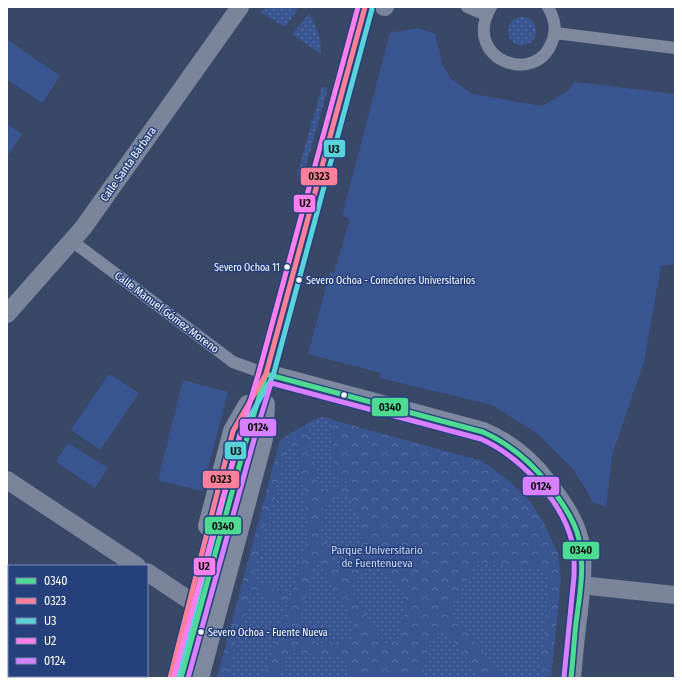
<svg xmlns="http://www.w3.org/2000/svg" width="682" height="685" viewBox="0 0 682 685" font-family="'Fira Sans Condensed',sans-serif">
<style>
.grass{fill:#3a5692}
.park{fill:url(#park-crowns)}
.garden{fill:url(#garden-dots)}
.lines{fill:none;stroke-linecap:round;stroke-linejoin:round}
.street{stroke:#7e899f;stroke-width:12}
.secondary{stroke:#7a849b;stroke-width:18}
.primary{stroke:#7e889e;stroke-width:20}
.bus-1-casing{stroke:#26407c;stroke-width:8}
.bus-2-casing{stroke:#26407c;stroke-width:8}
.bus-3-casing{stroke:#26407c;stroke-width:8}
.bus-4-casing{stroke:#26407c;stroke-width:8}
.bus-5-casing{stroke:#26407c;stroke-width:8}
.bus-1{stroke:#4ddb92;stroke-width:5}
.bus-2{stroke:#ff8098;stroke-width:5}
.bus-3{stroke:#5ad2da;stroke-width:5}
.bus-4{stroke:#ff80ed;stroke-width:5}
.bus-5{stroke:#d880ff;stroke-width:5}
.bus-dot{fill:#fff;stroke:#26407c;stroke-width:1.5}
.labels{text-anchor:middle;stroke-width:3;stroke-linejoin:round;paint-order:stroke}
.bus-label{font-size:10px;fill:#fff;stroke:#26407c;text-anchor:start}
.street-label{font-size:11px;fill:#fff;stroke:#26407c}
.park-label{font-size:11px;fill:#cdd9f4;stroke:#26407c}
.line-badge{stroke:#26407c;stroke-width:1.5}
.pale-badge-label{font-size:11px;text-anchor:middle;font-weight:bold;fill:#111}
</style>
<defs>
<pattern id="park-crowns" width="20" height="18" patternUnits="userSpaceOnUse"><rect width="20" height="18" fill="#3a5692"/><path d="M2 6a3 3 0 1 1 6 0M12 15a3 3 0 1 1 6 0" fill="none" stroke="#586fa2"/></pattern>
<pattern id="garden-dots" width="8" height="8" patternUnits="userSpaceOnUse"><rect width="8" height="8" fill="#3a5692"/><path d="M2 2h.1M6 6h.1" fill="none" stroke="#586fa2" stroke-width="1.8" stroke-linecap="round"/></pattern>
</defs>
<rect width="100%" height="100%" fill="#3a4868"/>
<path class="grass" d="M419 28 435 34 442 64 451 79 472 94 542 106 568 91 575 82 675 94V264L661 266 644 362 612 455 606 507 593 502 584 486 572 468 553 449 535 432 492 405 380 378 381 373 308 354 330 272 334 273 350 219 342 216 390 33Z
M8 40 60 76 42 103 7 79Z
M7 124 22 134 7 157Z
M109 374 139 393 100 450 71 430Z
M183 380 228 392 202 491 158 480Z
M68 443 108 468 95 488 56 462Z"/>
<path class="park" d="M321 417 482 461 509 481 530 501 544 523 558 554 561 579 551 678H217L280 440 301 427Z"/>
<path class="garden" d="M267 7H294L298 9 285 27 260 12Z
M309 14C317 27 321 39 321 54L292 34Z
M508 31a14 14 0 1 1 28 0a14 14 0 1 1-28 0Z
M322 87 328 88 303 176 297 175Z
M321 417 332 419 334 476 352 482 319 491 306 424Z
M287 446 298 450 309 536 291 596 252 580Z
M343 494 353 502 365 552 338 572 321 536 323 505Z
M316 556 356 627 350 641 325 644 295 640Z
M477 562 544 570 549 584 540 678H504L450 611Z
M374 566 385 572 401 587 406 608 398 640 386 643 374 630 348 584Z
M251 590 288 606 263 678H226Z
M444 630 483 678H422L429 646Z
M289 651 339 657 348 665V678H279Z"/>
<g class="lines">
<path class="street" d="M467 7 486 15
M491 7C460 59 538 89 553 39 557 27 554 17 548 7
M555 33 675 48
M72 241 233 362 266 374
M7 588 9 589"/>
<path class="secondary" d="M384 7H385
M7 314 83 228 240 7
M7 480 137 566
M147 572 189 600
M580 585 675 595"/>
<path class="primary" d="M266 374 483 432C509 443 530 460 547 483 560 500 574 519 579 541 584 564 580 588 578 611 575 633 573 656 571 678
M208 526 233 431 248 405
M16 676 20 678
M181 678 248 434 266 374 365 7
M199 678 263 439 265 404"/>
<defs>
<path id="bus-1" d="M266 374 483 432C510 444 531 462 549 485 560 500 571 515 577 532 586 561 580 594 576 623 574 641 573 660 571 678
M181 678 248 434 266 374"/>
<path id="bus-2" d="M170 678 233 431 266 374 365 7"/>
<path id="bus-3" d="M177 678 240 434 273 376 372 9"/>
<path id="bus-4" d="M174 676 241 432 259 372 358 7"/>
<path id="bus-5" d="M188 678 255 436 271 383 481 439C519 456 562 500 572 542 575 553 574 564 574 576L564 677"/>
</defs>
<use href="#bus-1" class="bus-1-casing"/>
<use href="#bus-2" class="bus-2-casing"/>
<use href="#bus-3" class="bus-3-casing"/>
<use href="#bus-4" class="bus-4-casing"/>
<use href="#bus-5" class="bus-5-casing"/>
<use href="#bus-1" class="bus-1"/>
<use href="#bus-2" class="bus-2"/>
<use href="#bus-3" class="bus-3"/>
<use href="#bus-4" class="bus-4"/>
<use href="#bus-5" class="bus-5"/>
</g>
<g class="bus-dot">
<circle cx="287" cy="267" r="3.5"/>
<circle cx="299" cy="280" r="3.5"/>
<circle cx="344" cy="395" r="3.5"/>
<circle cx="201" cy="632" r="3.5"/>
</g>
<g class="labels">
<g class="bus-label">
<text x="280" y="271" text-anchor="end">Severo Ochoa 11</text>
<text x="306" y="284">Severo Ochoa - Comedores Universitarios</text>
<text x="208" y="636">Severo Ochoa - Fuente Nueva</text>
</g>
<g class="street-label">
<text transform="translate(128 164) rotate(-55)" y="4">Calle Santa Bárbara</text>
<text transform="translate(167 312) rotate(37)" y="4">Calle Manuel Gómez Moreno</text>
</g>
<g class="park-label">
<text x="377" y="554">Parque Universitario<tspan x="377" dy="13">de Fuentenueva</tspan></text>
</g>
</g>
<g class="line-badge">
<rect x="323" y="139" width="23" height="19" rx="4" fill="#5ad2da"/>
<rect x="300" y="167" width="38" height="19" rx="4" fill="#ff8098"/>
<rect x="293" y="194" width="23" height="19" rx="4" fill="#ff80ed"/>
<rect x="371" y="397" width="38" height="20" rx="4" fill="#4ddb92"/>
<rect x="239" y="418" width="38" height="19" rx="4" fill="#d880ff"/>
<rect x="224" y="441" width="23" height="19" rx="4" fill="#5ad2da"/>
<rect x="202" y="470" width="38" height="19" rx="4" fill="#ff8098"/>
<rect x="522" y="476" width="38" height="20" rx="4" fill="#d880ff"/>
<rect x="204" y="516" width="38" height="19" rx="4" fill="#4ddb92"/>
<rect x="562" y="541" width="38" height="19" rx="4" fill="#4ddb92"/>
<rect x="193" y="557" width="23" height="19" rx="4" fill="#ff80ed"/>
</g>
<g class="pale-badge-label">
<text x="334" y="153">U3</text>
<text x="319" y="180">0323</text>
<text x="305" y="207">U2</text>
<text x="390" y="411">0340</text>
<text x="258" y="431">0124</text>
<text x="236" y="455">U3</text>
<text x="221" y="483">0323</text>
<text x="541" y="490">0124</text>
<text x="223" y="530">0340</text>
<text x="581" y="554">0340</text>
<text x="204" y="570">U2</text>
</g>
<rect width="682" height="685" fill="none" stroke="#ffffff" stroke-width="16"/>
<rect x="8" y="565" width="140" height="112" fill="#26407c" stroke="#7d8cb0"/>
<rect x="16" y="578" width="20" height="6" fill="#4ddb92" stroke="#7d8cb0"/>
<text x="44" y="585" font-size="12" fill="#ffffff">0340</text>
<rect x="16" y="598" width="20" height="6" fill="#ff8098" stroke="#7d8cb0"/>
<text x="44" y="605" font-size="12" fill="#ffffff">0323</text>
<rect x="16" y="618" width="20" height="6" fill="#5ad2da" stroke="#7d8cb0"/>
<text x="44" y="625" font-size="12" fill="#ffffff">U3</text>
<rect x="16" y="638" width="20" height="6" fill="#ff80ed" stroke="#7d8cb0"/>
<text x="44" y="645" font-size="12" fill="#ffffff">U2</text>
<rect x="16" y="658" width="20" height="6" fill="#d880ff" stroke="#7d8cb0"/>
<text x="44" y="665" font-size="12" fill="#ffffff">0124</text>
</svg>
